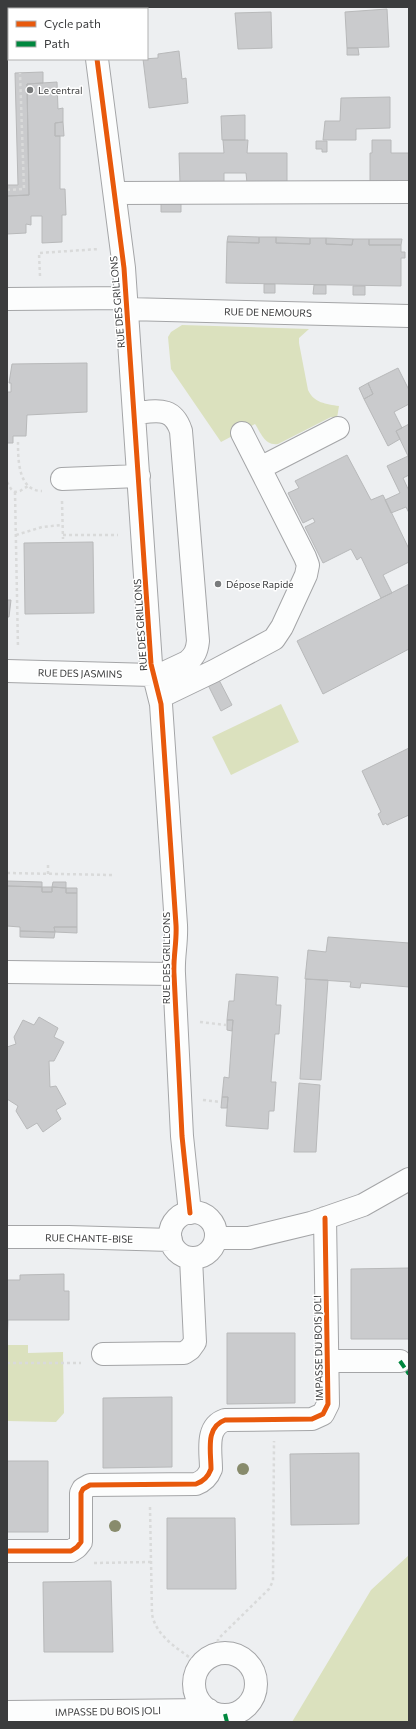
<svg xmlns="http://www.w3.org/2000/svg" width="416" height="1729" viewBox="0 0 416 1729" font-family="Commissioner,sans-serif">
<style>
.green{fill:#dbe1be}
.building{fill:#cacbcd;stroke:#b8b9ba}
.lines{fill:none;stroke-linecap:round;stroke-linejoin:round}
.minor-casing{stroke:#a4a5a7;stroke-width:24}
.path{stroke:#d9dada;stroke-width:2.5;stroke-dasharray:3 3;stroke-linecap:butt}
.minor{stroke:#fcfdfd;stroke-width:22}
.quiet{stroke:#00873e;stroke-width:4;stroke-dasharray:8 4;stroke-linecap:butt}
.cycleway-casing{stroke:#fff;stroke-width:8}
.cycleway{stroke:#e8590c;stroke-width:5}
.tree{fill:#888b6c}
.poi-dot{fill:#797b7c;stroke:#fff;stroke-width:1.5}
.labels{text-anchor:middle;stroke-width:3;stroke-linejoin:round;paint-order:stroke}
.poi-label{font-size:10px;fill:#3b3c3d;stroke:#fff;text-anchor:start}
.street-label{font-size:10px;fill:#3b3c3d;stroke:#fff}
</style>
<rect width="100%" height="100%" fill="#edeff1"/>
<path class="green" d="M182 325 309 329 299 338V343L308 390C314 403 326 404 339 406L337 418 331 417 278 444C265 446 261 433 255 424L221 442 171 369 168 337 171 332Z
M281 704 299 742 231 775 212 737Z
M7 1345H28V1353L63 1352 64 1413 56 1422 7 1421Z
M409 1555V1722H292L371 1590Z"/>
<path class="building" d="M387 9 389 47 347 48 345 12Z
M271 12 272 48 238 49 235 13Z
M347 48H358L359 55H347Z
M179 51 182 79 186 78 188 103 149 108 143 59 158 58V54Z
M43 72V83L27 84 29 195 7 196V185H18L15 73Z
M57 82 58 109 63 108V122L55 123V136H60V189H65L66 215H62V242L42 243V216H31V225L26 224V233L7 234V196L29 195 27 84Z
M390 97V128L356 129V140H323L325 121H340L341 98Z
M245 115V140H222L221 116Z
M63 122 64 136H55V123Z
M223 140H248L247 153H287V183H247L246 173H224V183H180L179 153H224Z
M372 140H391V153H409V183L370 184V153H372Z
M316 141H327V152H322V149H316Z
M161 202H181V212H161Z
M228 236 259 237V243L227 242Z
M259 237H276V243L310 244V238H326V244L352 245 353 239H369V245H401V252H405V258H401V286L226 283 227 242 259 243Z
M276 237 310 238V244L276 243Z
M326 238 353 239 352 245 326 244Z
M369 239H402L401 245H369Z
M264 284H275V293H264Z
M314 285H326V294H313Z
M353 286H365V295H353Z
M87 363V412L27 415 26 436H13V443H7V392H11V383H9L12 364Z
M398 368 409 390V404L394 412 402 428 396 431 400 439 388 446 364 399 373 394 368 383Z
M368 383 373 394 364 399 359 388Z
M409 424V455L408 456 396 431Z
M347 455 371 500 383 495 409 549V562L383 575 392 593 381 598 361 557 357 560 351 549 323 563 305 527 315 522 313 518 303 523 288 493 299 488 295 481Z
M408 456 409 475 403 478 409 491V513L406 507 391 513 385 500 400 493 387 466Z
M93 542 94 613 25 614 24 543Z
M409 584V649L323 694 297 641Z
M7 600H11L9 617H7Z
M219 680 232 705 221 711 208 685Z
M409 748V815L387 825 386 823 383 825 378 814 381 812 362 771Z
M7 881 42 882V887L7 886Z
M53 882H66V888L52 887Z
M7 886 42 887V892H52V887L66 888V893H77V927H54L55 932 20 931V927L7 926Z
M42 887H52V892H42Z
M66 888H77V893H66Z
M54 927H77V933L55 932Z
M20 931 55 932 54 938 20 937Z
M328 937 409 943V987L361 983 360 988 350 987 351 982 305 979 308 950 326 952Z
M236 974 278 977 276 1005H281L279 1034H275L271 1082H276L274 1111H269L268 1129 226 1126 228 1097H222L224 1077 229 1078 233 1020H227L229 1001H234Z
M306 979 328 980 321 1080 300 1079Z
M39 1017 58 1028 54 1037 64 1042 54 1061H49L50 1087 56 1086 66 1104 56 1110 61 1119 43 1132 37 1123 27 1129 16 1111 18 1106 7 1099V1047L16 1044 14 1037 23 1020 34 1025Z
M227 1020H233L232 1031 227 1030Z
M299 1083 320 1085 316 1152H294Z
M222 1097H228L227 1108H221Z
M409 1268V1339H351V1269Z
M64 1274V1291H69V1320H8L7 1345V1280H20V1275Z
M227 1333H295V1403L227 1404Z
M172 1397V1467L103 1468V1398Z
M359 1453V1524L291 1525 290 1454Z
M7 1461H48V1532H7Z
M167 1518H235L236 1589H167Z
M111 1581 113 1652H44L43 1582Z"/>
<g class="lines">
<defs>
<path id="minor" d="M91 7V9
M97 59 124 268 151 664 161 704 176 925C177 942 173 957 174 974L182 1136 190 1213
M115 193 409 192
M7 299 126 298
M127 309 409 316
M135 413C157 411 173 406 181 431L198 641C197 650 195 656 187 662L153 678
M260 468 338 428
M62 479 139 476
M7 671 152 675
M160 697 214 671 274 639 282 627 306 575 308 565 305 557 242 433
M7 972 174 974
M170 1235a23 23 0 1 1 46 0a23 23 0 1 1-46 0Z
M7 1237H68L171 1240
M216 1238H249L311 1223 363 1205 409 1179
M103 1354 184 1353 190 1349 195 1342 191 1258
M327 1361H400
M7 1551H71L77 1547 81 1542V1493L83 1489 90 1485 196 1484C204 1481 208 1477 211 1469 211 1451 205 1427 225 1420L312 1419 323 1414 328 1404 325 1218
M194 1684a31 31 0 1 1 62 0a31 31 0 1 1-62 0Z
M7 1712 209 1710"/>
</defs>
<use href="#minor" class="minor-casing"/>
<path class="path" d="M7 190 24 189 20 73
M40 276 39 253 99 249
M18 442C18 459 18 491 42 491
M7 482 11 489 15 492 20 491 28 486
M15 492 18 648
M62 501 63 539
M16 535 42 527 62 525
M63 535H118
M7 873 112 875
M48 874V862
M200 1022 226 1025
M203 1100 221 1102
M7 1363H81
M150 1507 152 1614C156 1638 182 1651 200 1665
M94 1563 151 1562
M218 1654V1639L269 1589 273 1581 274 1441"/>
<use href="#minor" class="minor"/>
<path class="quiet" d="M400 1361 409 1374
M225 1714 227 1722"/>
<defs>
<path id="cycleway" d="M97 59 124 268 151 664 161 704 176 925C177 942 173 957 174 974L182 1136 190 1213
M7 1551H71L77 1547 81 1542V1493L83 1489 90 1485 196 1484C204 1481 208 1477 211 1469 211 1451 205 1427 225 1420L312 1419 323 1414 328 1404 325 1218"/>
</defs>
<use href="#cycleway" class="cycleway-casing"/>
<use href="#cycleway" class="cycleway"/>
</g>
<g class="tree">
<circle cx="243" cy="1469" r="6"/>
<circle cx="115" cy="1526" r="6"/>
</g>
<g class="poi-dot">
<circle cx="30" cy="90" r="4"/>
<circle cx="218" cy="584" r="4"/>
</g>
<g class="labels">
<g class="poi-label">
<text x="38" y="94">Le central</text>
<text x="226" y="588">Dépose Rapide</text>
</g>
<g class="street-label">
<text transform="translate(117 302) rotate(-95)" y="4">RUE DES GRILLONS</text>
<text transform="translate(268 312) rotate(1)" y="4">RUE DE NEMOURS</text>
<text transform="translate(140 625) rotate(-94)" y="4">RUE DES GRILLONS</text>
<text transform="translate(80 673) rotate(1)" y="4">RUE DES JASMINS</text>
<text transform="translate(166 958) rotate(-90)" y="4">RUE DES GRILLONS</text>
<text transform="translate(89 1238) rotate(1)" y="4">RUE CHANTE-BISE</text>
<text transform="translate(318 1348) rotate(-91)" y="4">IMPASSE DU BOIS JOLI</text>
<text transform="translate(108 1711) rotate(-1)" y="4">IMPASSE DU BOIS JOLI</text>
</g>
</g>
<rect width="416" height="1729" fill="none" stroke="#3b3c3d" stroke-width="16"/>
<rect x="8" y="8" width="140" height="52" fill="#ffffff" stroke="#b1b1b1"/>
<rect x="16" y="21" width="20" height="6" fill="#e8590c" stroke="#b1b1b1"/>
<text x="44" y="28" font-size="12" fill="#3b3c3d">Cycle path</text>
<rect x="16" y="41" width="20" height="6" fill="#00873e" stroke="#b1b1b1"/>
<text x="44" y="48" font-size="12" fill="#3b3c3d">Path</text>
</svg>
